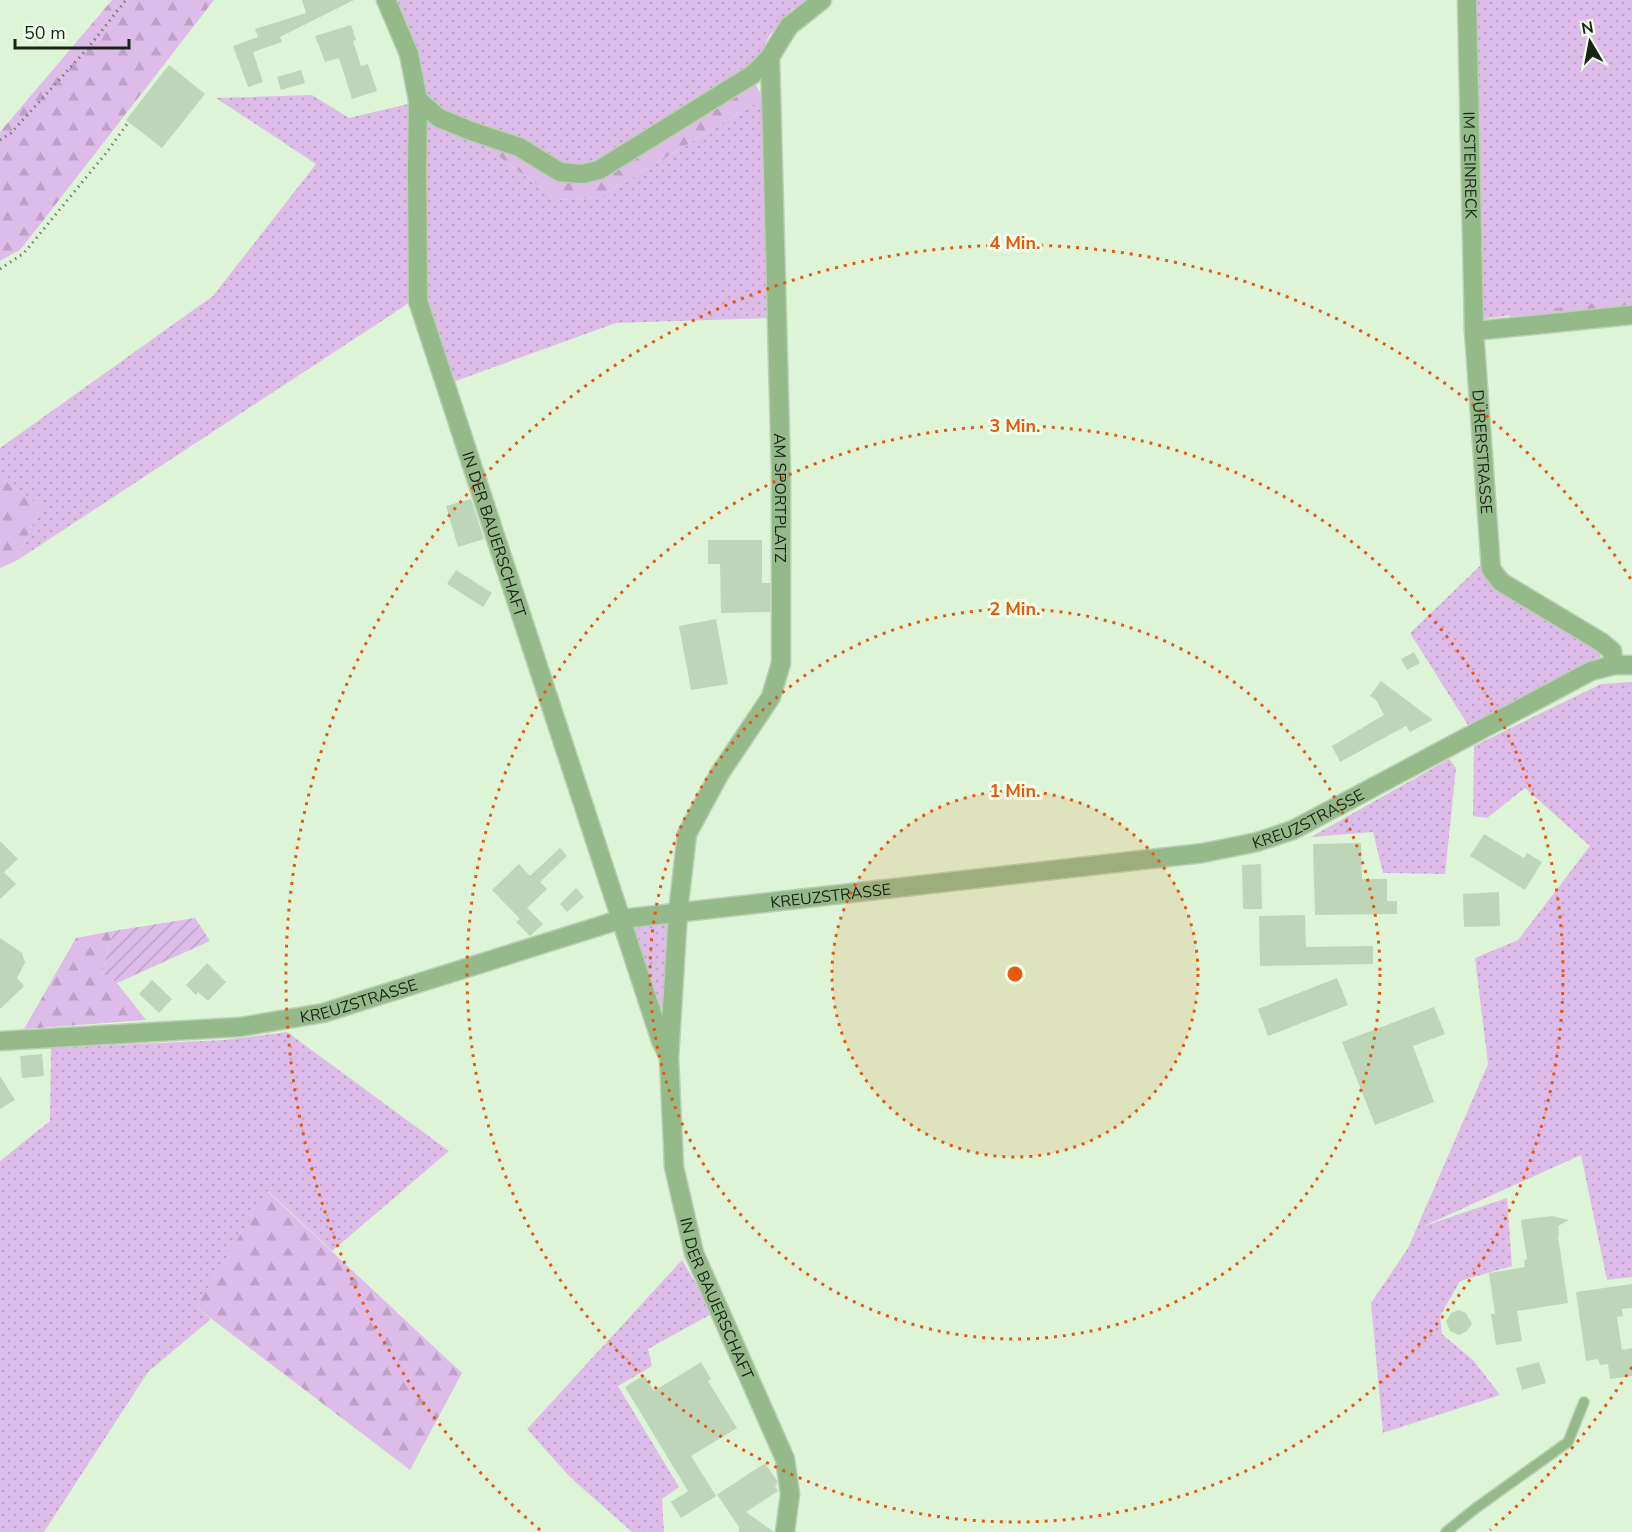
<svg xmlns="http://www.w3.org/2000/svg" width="1632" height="1532" viewBox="0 0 1632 1532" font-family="'Nunito Sans',sans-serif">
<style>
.grass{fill:url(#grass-dots)}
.forest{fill:url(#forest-firs)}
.garden{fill:url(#garden-furrows)}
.building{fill:#bed6b8}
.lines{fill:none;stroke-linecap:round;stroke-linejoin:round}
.lane-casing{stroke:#bacfb4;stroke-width:12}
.street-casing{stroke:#bacfb4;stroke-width:21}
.path{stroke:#74836f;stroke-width:3;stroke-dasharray:1.5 4.5;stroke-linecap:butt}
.lane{stroke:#95ba8a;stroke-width:9}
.street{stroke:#95ba8a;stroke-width:18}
.ring{fill:none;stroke:#e8590c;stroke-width:3;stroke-dasharray:3 6}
.labels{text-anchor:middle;stroke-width:6;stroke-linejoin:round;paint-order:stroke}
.street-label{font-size:16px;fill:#1b2318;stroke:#f0ffec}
.centre{fill:#e8590c;stroke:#f0ffec;stroke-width:3}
.ring-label{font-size:18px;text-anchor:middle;font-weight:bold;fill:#e8590c;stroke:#f0ffec;stroke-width:6;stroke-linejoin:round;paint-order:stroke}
</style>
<defs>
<pattern id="grass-dots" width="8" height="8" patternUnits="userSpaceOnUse" patternTransform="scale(1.5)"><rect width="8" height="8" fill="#debce9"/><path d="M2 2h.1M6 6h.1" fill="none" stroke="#bea1c7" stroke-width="1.8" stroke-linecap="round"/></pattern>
<pattern id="forest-firs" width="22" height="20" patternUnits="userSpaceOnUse" patternTransform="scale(1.5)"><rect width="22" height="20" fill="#debce9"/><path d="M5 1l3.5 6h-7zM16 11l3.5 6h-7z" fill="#bea1c7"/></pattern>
<pattern id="garden-furrows" width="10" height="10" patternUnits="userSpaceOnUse" patternTransform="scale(1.5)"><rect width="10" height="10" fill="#debce9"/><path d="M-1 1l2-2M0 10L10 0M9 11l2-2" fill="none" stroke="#bea1c7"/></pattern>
</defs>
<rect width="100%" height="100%" fill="#ddf5d6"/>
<path class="grass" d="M394 0H807L792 10 769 36 759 58 738 78 600 161 564 167 446 115 426 99Z
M1472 0H1632V298L1483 319Z
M312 95 349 118 412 103V301L16 561 41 507 0 477V448L213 296 316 164 216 98Z
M764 98 769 318 616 323 453 382 424 301 425 120 479 142 558 200 600 197Z
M1481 565 1501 587 1599 647 1601 659 1468 725 1410 633Z
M1632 682V1277L1607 1280 1581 1155 1424 1226 1507 1198 1512 1266 1460 1281 1440 1316 1442 1334 1474 1361 1500 1395 1383 1433 1371 1303 1408 1248 1488 1064 1475 958 1518 940 1590 846 1525 788 1487 818 1473 816 1474 746 1601 684Z
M1449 759 1456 768 1445 874 1383 873 1373 832 1311 837Z
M670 922 666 1021 661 1022 633 926Z
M287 1032 449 1151 332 1251 268 1191 196 1307 211 1319 148 1372 44 1532H0V1161L50 1121 51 1048 224 1040Z
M682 1260 713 1313 648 1349 652 1366 618 1386 679 1487 662 1499 664 1532H632L570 1477 527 1429Z"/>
<path class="forest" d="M112 0H214L21 249 0 261V132Z
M755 84 764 98 600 197 558 200 479 142 604 176Z
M1632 298V308L1511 320 1510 314Z
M0 477 41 507 16 561 0 568Z
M113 931 102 973 117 983 146 1020 24 1029 76 938Z
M267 1191 462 1373 410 1470 196 1307Z"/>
<path class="garden" d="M195 918 210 941 117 983 102 973 113 931Z"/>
<path class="building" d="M302 0H354L280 37 282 42 253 52 263 82 248 87 233 46 258 37 255 29 306 13Z
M351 25 356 40 353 41 361 66 368 64 377 91 352 99 339 58 325 62 315 36Z
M169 65 205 94 162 148 126 120Z
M301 70 305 83 281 90 277 77Z
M471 499 484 539 458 547 446 506Z
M708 540H762V583H770V612L721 613 720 564H708Z
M456 570 492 593 483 607 447 584Z
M716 619 728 684 691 690 679 626Z
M1414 652 1420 663 1407 670 1401 659Z
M1381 681 1433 720 1410 732 1406 726 1340 762 1332 746 1384 715 1376 700 1370 696Z
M1484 834 1524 858 1527 853 1542 862 1525 890 1470 856Z
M0 841 18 859 4 872 16 884 0 899Z
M1361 843 1362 879H1387V901H1397V914L1315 915 1313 844Z
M560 848 567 856 540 882 547 889 527 908 543 924 530 936 516 922 520 919 492 890 519 864 530 876Z
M1261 864 1262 909H1243L1242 865Z
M576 888 584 897 567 912 560 904Z
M1499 892 1500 926 1464 927 1463 894Z
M1305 915 1306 947 1373 946V964L1260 966 1259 916Z
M0 938 22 953 25 963 17 978 24 986 0 1009Z
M207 963 226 982 208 1001 198 992 196 995 186 985Z
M1337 978 1348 1005 1268 1036 1258 1009Z
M152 980 172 999 159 1013 139 994Z
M1434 1007 1445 1034 1413 1046 1434 1102 1375 1125 1342 1042Z
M42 1054 44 1076 22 1078 20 1056Z
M0 1076 15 1100 0 1109Z
M1552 1216 1569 1220 1558 1226 1559 1235 1558 1236 1568 1303 1517 1311 1522 1341 1496 1345 1491 1314H1495L1489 1273 1525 1267 1524 1260 1527 1259 1521 1220Z
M1632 1284V1308L1622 1309 1623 1316 1617 1317 1622 1350 1632 1348V1376L1610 1379 1608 1364 1600 1365 1598 1359 1586 1361 1576 1292Z
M1459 1310 1466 1313 1472 1324 1467 1331 1459 1335 1450 1331 1446 1321 1451 1313Z
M701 1362 711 1379 708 1381 737 1428 691 1456 716 1496 681 1518 671 1502 688 1491 625 1387 644 1375 654 1391Z
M1539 1362 1546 1383 1522 1390 1516 1368Z
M765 1463 777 1481V1484L775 1486 778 1491 746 1512 774 1532H739V1527L716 1493 718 1494Z"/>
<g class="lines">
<defs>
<path id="lane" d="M1446 1532 1476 1508 1568 1442 1584 1402"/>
<g id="street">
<path id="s1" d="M386 0 409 54 418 100 417 170 418 301 661 1041 667 1053"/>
<path id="s2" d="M1467 0 1474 331 1491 569 1501 582 1601 642 1612 651 1614 665"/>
<path id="s3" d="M770 57 781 472V663L771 697 720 773 687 834 678 912 669 1058 674 1167 694 1253 785 1459 790 1494 785 1532"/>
<path d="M418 100 439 118 471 131 519 147 560 172 582 174 599 170 752 75 770 57 789 26 822 0"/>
<path d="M1474 331 1632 315"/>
<path id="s4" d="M0 1041 240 1027 323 1013 622 919 1203 853 1257 842 1293 830 1591 671 1614 665H1632"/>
</g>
</defs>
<use href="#lane" class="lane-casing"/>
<use href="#street" class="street-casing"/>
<path class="path" d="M0 140 11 133 88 48 126 0
M0 269 24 253 107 152 127 124"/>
<use href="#lane" class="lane"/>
<use href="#street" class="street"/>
</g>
<circle cx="1015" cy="974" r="183" fill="#e8590c" fill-opacity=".12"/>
<g class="ring">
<circle cx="1015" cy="974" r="183"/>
<circle cx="1015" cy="974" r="365"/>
<circle cx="1015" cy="974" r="548"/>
<path d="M1632 1367A731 731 0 0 1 1490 1530M540 1530A731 731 0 1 1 1632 581"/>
</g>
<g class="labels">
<g class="street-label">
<text dy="6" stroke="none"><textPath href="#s2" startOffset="165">IM STEINRECK</textPath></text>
<text dy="6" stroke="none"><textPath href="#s2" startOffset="452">DÜRERSTRASSE</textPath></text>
<text dy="6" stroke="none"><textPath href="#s3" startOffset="441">AM SPORTPLATZ</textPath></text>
<text dy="6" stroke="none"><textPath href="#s1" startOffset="552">IN DER BAUERSCHAFT</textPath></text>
<text dy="6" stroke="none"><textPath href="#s4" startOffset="1334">KREUZSTRASSE</textPath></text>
<text dy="6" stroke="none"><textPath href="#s4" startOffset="848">KREUZSTRASSE</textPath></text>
<text dy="6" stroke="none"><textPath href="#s4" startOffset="362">KREUZSTRASSE</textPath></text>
<text dy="6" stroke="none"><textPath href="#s3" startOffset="1275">IN DER BAUERSCHAFT</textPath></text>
</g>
</g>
<circle cx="1015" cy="974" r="9" class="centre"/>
<g class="ring-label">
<text x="1015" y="249">4 Min.</text>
<text x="1015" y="432">3 Min.</text>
<text x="1015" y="615">2 Min.</text>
<text x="1015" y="797">1 Min.</text>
</g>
<g transform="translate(1590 42) rotate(350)" stroke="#f0ffec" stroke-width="4.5" paint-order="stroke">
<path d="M0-4.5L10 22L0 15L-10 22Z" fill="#1b2318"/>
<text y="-9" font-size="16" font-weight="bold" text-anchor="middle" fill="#1b2318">N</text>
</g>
<path d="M15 39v9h114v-9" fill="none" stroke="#1b2318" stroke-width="3"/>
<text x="24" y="39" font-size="18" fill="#1b2318" stroke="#f0ffec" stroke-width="4.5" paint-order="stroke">50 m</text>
</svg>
